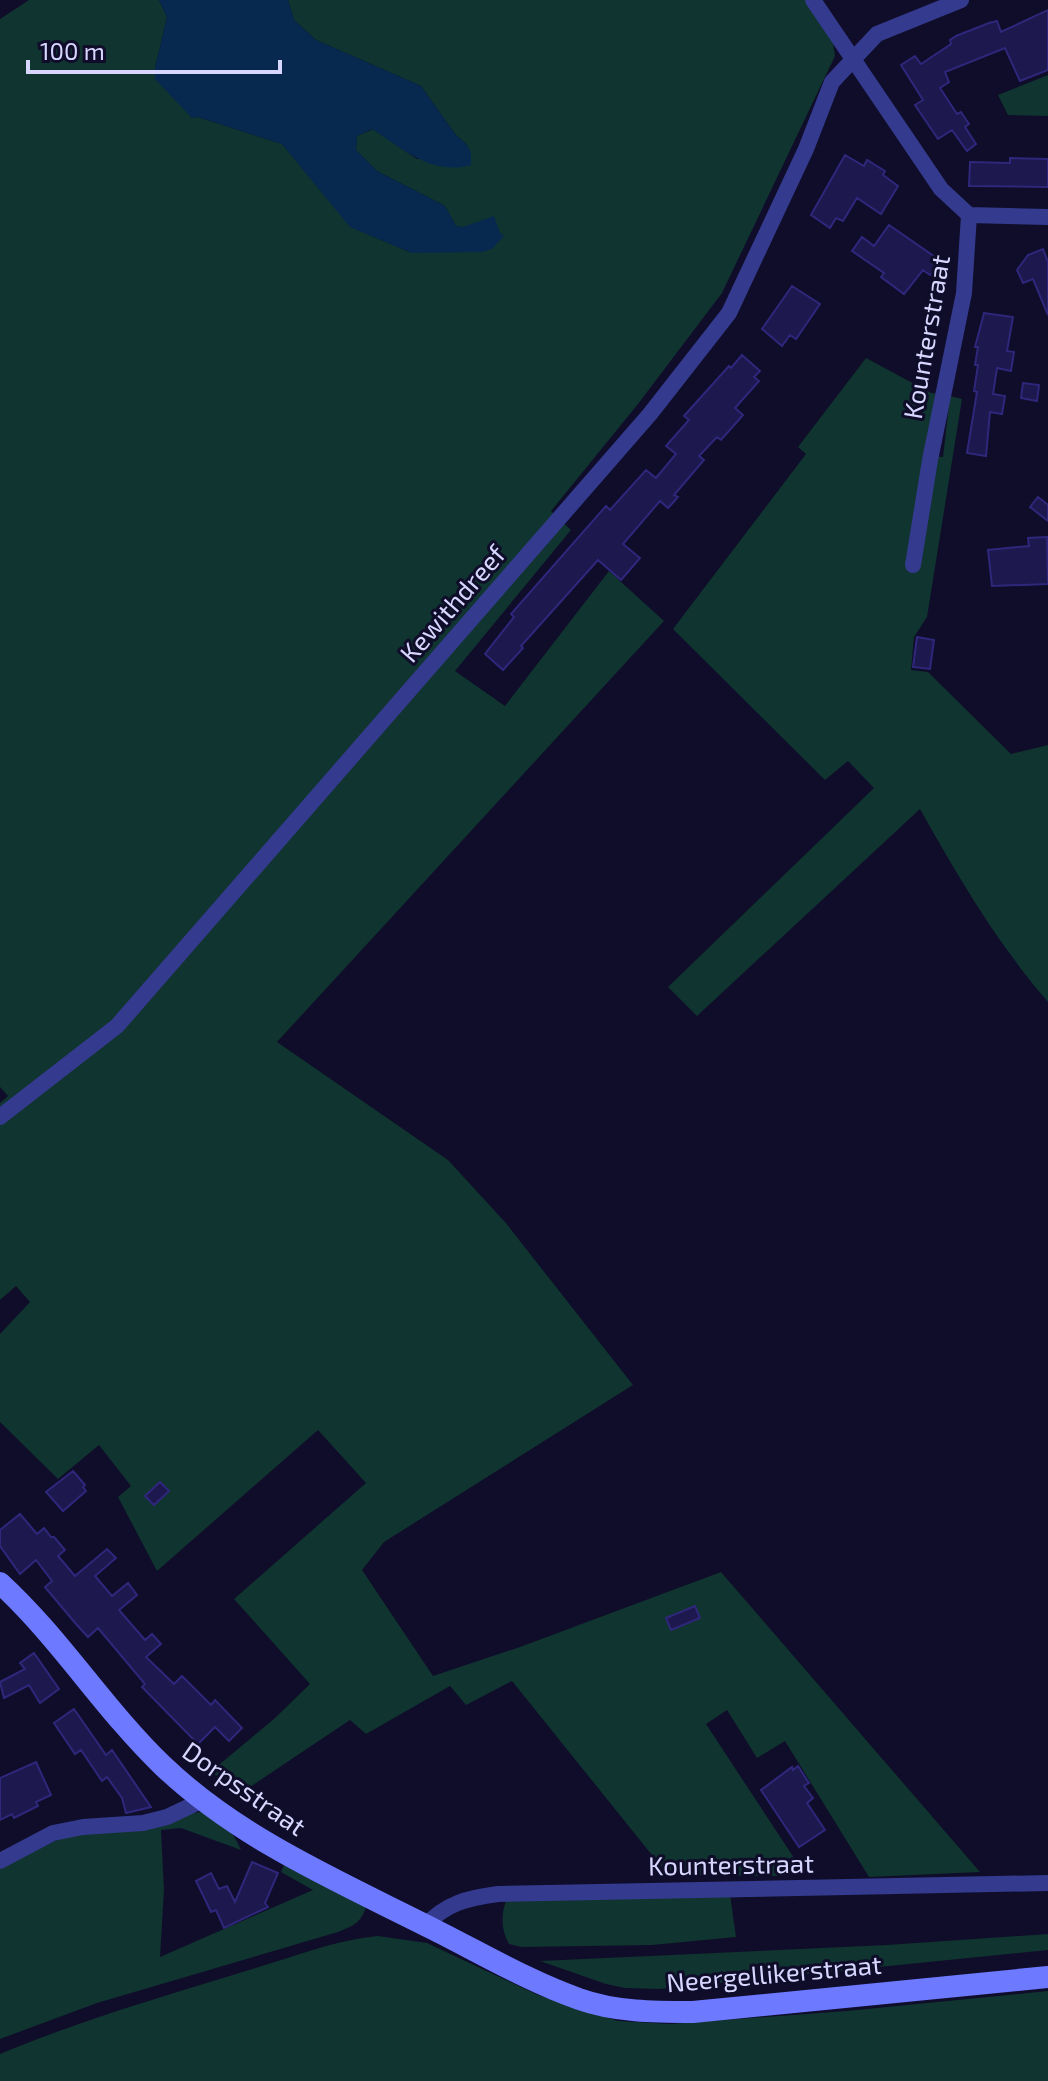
<svg xmlns="http://www.w3.org/2000/svg" width="1048" height="2081" viewBox="0 0 1048 2081" font-family="'Exo 2',sans-serif">
<style>
.green{fill:#10342f}
.water{fill:#07294f}
.building{fill:#1d184d;stroke:#2f277b;stroke-width:2}
.lines{fill:none;stroke-linecap:round;stroke-linejoin:round}
.street{stroke:#343a8d;stroke-width:16}
.secondary{stroke:#6d79ff;stroke-width:22}
.labels{text-anchor:middle;stroke-width:6;stroke-linejoin:round;paint-order:stroke}
.street-label{font-size:26px;fill:#d6d6ff;stroke:#0f0d2a}
</style>
<rect width="100%" height="100%" fill="#0f0d2a"/>
<path class="green" d="M29 0H159L167 17 155 68 192 118 198 117 282 144 351 227 412 253 504 236 456 226 445 206 377 171 356 150 357 136 373 129 417 159 467 145 455 134 421 86 316 40 294 20 288 0H805L833 43 835 56 722 293 638 404 551 511 571 530 455 671 505 706 609 571 664 621 277 1042 448 1160 505 1222 633 1385 384 1542 362 1570 433 1676 520 1647 721 1572 980 1872 869 1877 785 1741 757 1758 727 1710 706 1724 796 1861V1869L791 1875 777 1876 668 1875 512 1681 466 1705 450 1686 366 1734 350 1720 244 1791 232 1781 209 1773 274 1719 310 1684 234 1599 366 1483 318 1430 157 1571 118 1497 131 1486 99 1445 58 1479 0 1422V1334L30 1302 16 1286 0 1300V1103L8 1096 0 1087V19Z
M1048 75V116L1008 115 998 95Z
M866 358 931 393 938 394 929 456 943 457 950 396 962 399 927 617 914 637 911 670 928 672 1011 754 1048 745V1002C997 943 958 877 920 809L697 1016 668 987 874 788 848 761 825 780 673 629 806 454 798 447Z
M200 1812C219 1816 234 1832 241 1850L181 1828 161 1830 164 1890 160 1957 313 1890 281 1872 285 1863 366 1907C361 1923 353 1926 338 1932L97 2003 0 2039V1868L67 1835Z
M730 1894 736 1937 652 1945 521 1947 509 1944C500 1929 501 1911 508 1896Z
M1048 1934V1950L659 1989 625 1988 606 1984 540 1961 887 1945Z
M378 1936 427 1943 538 1995 618 2021 670 2024 847 2011 1048 1991V2081H0V2054C81 2020 165 1996 249 1970 291 1958 334 1940 378 1936Z"/>
<path class="water" d="M159 0H288L294 20 316 40 421 86 455 134 467 145 471 153V165C432 176 403 149 372 129L357 136 356 150 377 171 445 206 456 226 463 227 494 216 500 233 504 236 492 249 482 252 412 253 350 227 282 144 198 117 192 118 155 79V68L167 17Z"/>
<path class="building" d="M1048 10V70L1020 81 1005 48 945 72 949 82 940 88 957 114 961 112 969 124 965 127 976 144 967 151 952 130 938 139 915 105 923 100 901 65 915 56 921 64 951 44 950 40 956 36 989 23 997 21 1001 32Z
M845 155 864 166 867 160 885 171 883 175 898 186 881 214 857 198 843 221 836 218 830 228 811 215Z
M1010 158 1048 159V187L969 186 970 162 1010 163Z
M889 225 941 261 930 275 923 270 904 294 881 277 884 273 852 251 862 237 874 246Z
M1043 249 1048 262V315L1033 279 1023 283 1017 270 1028 255Z
M792 286 820 304 796 339 790 335 782 346 762 329Z
M984 313 1013 317 1007 351 1014 352 1011 371 997 368 993 394 1005 396 1002 414 990 412 986 456 967 453 977 392 974 391 978 365H975L978 347H975Z
M742 355 760 371 754 377 759 381 735 408 743 415 721 440 717 437 699 456 704 460 674 495 678 497 668 508 660 501 623 544 640 558 621 580 598 560 521 646 523 648 503 670 485 654 514 617 511 614 606 506 610 510 646 470 656 478 676 454 666 446 689 420 684 416 729 366 731 368Z
M1023 383 1039 385 1037 401 1021 398Z
M1038 497 1048 505V521L1030 507Z
M1047 537 1048 584 992 586 988 550 1029 546 1028 538Z
M917 637 934 640 930 669 913 667Z
M73 1471 85 1485 83 1487 86 1491 63 1511 46 1492Z
M160 1482 169 1491 154 1505 145 1496Z
M20 1514 37 1534 44 1528 51 1537H54L65 1550 58 1556 75 1576 107 1549 116 1558 95 1576 112 1596 128 1583 137 1595 119 1610 145 1640 152 1634 161 1644 146 1657 174 1684 182 1676 211 1705 215 1700 242 1728 229 1741 215 1727 198 1744 142 1687 145 1684 98 1628 88 1637 76 1624 45 1587 52 1581 36 1560 20 1574 0 1546V1530Z
M695 1606 700 1618 671 1630 666 1618Z
M34 1653 59 1689 40 1703 29 1685 4 1698 0 1682 25 1669 20 1663Z
M74 1709 106 1755 112 1750 151 1807 126 1813 122 1798 107 1777 102 1781 81 1750 75 1754 54 1723Z
M36 1762 51 1795 36 1802 38 1806 14 1818 12 1814 0 1820V1778Z
M798 1766 809 1783 804 1786 813 1798 807 1803 825 1830 799 1847 761 1790 792 1767 793 1770Z
M252 1862 278 1873 265 1903 268 1907 224 1928 216 1910 211 1912 196 1881 211 1873 219 1889 227 1886 235 1902Z"/>
<g class="lines">
<path class="street" d="M813 0 941 189 969 215
M969 215 1048 217
M913 565 930 460 964 293 969 215
M0 1117 117 1026 650 414 729 313 806 149 832 82 877 34 961 0
M0 1861 53 1833 83 1827 143 1823 167 1817 203 1800
M425 1926C446 1903 468 1898 498 1894L1048 1883"/>
<path class="secondary" d="M0 1583C60 1638 103 1708 162 1765 238 1838 338 1881 431 1928 479 1952 528 1981 579 1999 615 2012 655 2012 693 2012L1048 1977"/>
</g>
<g class="labels">
<g class="street-label">
<text transform="translate(927 337) rotate(-80)" y="9">Kounterstraat</text>
<text transform="translate(453 604) rotate(-49)" y="9">Kewithdreef</text>
<text transform="translate(244 1789) rotate(35)" y="9">Dorpsstraat</text>
<text transform="translate(731 1865) rotate(-1)" y="9">Kounterstraat</text>
<text transform="translate(774 1974) rotate(-5)" y="9">Neergellikerstraat</text>
</g>
</g>
<path d="M28 60v12h252v-12" fill="none" stroke="#d6d6ff" stroke-width="4"/>
<text x="40" y="60" font-size="24" fill="#d6d6ff" stroke="#0f0d2a" stroke-width="6" paint-order="stroke">100 m</text>
</svg>
